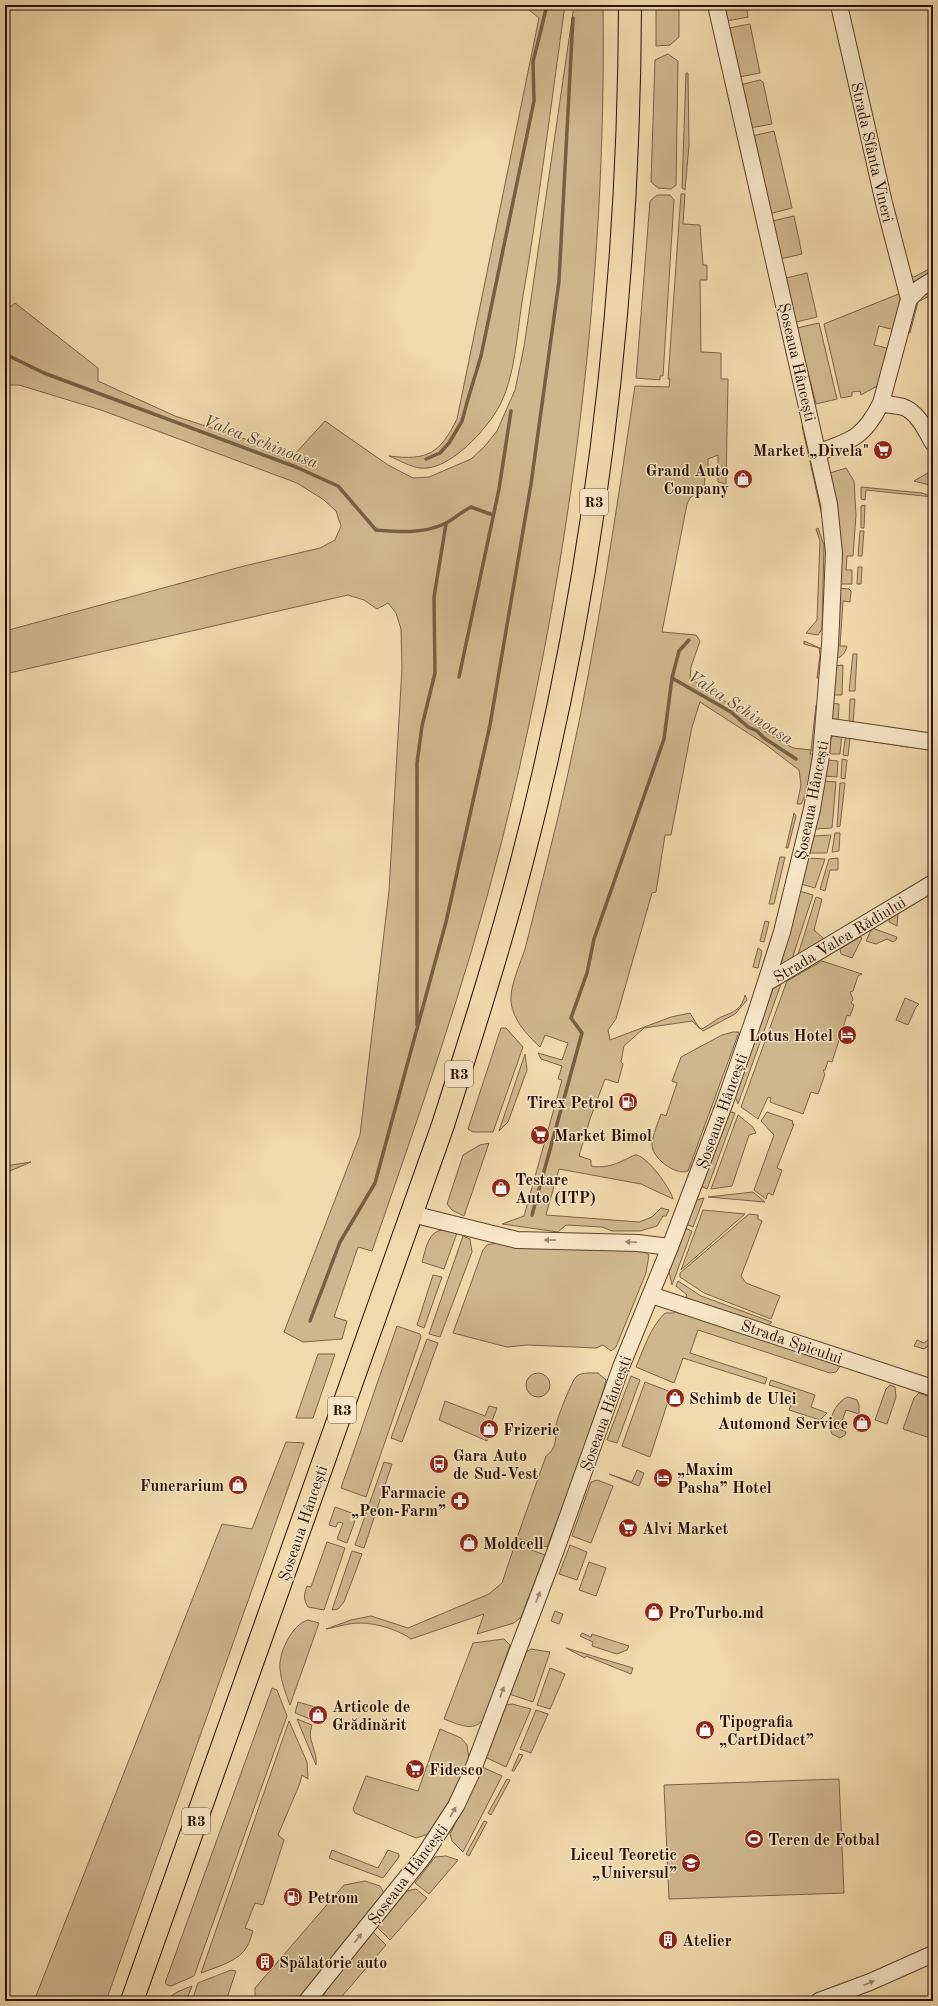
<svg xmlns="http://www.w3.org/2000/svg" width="938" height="2006" viewBox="0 0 938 2006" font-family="'Old Standard TT',serif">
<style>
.green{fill:#d0b68e;stroke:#7c6247}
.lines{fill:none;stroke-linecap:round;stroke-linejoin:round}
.stream{stroke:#785e44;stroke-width:3.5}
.minor-casing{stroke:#5a412b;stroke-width:18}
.highway-casing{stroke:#280e00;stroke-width:24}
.minor{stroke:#f7e6c8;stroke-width:16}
.highway{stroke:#f2d9ab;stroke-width:22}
.oneway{fill:#9a856e}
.labels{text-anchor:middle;stroke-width:3;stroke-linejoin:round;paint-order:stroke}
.shield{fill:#f7e6c8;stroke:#664f3c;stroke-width:1}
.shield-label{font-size:15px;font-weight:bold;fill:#280e00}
.street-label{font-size:16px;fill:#280e00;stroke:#f7e6c8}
.poi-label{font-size:16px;font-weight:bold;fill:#280e00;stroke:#f7e6c8;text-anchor:start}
.water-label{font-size:17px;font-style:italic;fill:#644a33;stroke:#f7e6c8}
</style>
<rect width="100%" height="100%" fill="#f2d9ab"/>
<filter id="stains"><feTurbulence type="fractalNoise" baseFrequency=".005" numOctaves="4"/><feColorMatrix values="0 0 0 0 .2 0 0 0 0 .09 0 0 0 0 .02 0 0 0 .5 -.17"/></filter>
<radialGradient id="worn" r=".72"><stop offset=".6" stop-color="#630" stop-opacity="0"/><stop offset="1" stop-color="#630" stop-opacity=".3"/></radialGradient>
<path class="green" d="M523 5H565C551 104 539 203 522 302 517 334 515 376 500 405 488 428 449 472 420 468 410 467 399 460 389 456 428 461 440 453 457 419L539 18Z
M574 5H603C607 285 569 577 500 848 465 985 418 1118 372 1251L358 1247 334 1317 347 1321 342 1339 303 1342 284 1332 360 1135 389 891 402 668 401 629 396 613 388 603 377 609 364 600 348 595 5 674V631L244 566 320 548 335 540 341 526 336 511 324 500 297 483 101 410 19 385H5V311L15 303 98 368V381L175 416 294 455 325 421 388 465 413 478 429 477 471 459 484 447 497 431 515 390 524 347Z
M656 5H679V37L670 45 656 46Z
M733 5H746L748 17 727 21 724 7Z
M750 24 760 73 739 77 729 28Z
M668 54 678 61 676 185 671 189 658 188 651 182 655 60Z
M686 73H688L689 145 685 190 682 188Z
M760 80 763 82 772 124 750 128 740 85Z
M774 131 792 208 769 214 752 136Z
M681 194H685L683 224 700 225 703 265H707V280H700L701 352 721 353V379H728L726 484 718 482V455L708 459V470L705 474 704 493 697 492 690 498 687 504 662 632 696 635 700 641 691 667 690 679 706 687 767 733 793 748 811 750 816 705H818L815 749 811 751 810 754H813L806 794 801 804H797L801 785 799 770 765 744 700 702 692 727 671 835H665L656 892 652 893 616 1019 608 1030 610 1040 671 1017 690 1013 699 1028 702 1029C709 1025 715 1020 721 1017 734 1012 742 1009 745 995L747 1000 735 1014 703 1031 692 1021 644 1028 624 1046 621 1062 623 1064 618 1083 605 1079 590 1119 579 1156 591 1160V1166C603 1168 612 1166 624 1160 627 1159 632 1156 635 1155 646 1154 671 1189 673 1199L641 1184 559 1169 546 1215 639 1222 652 1217 661 1208 669 1210 666 1216H663L657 1226 640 1231H612L602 1227 566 1225 558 1232 502 1224 524 1216 562 1080 558 1079 562 1066 541 1059 538 1053 562 1060 568 1043 545 1035 540 1047C527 1035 511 1018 511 999 510 987 521 961 525 949 540 889 556 829 569 769 597 642 616 514 635 386L669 387 670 379H668Z
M657 195H670L674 200 663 376H660V380L636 378 650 201Z
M794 216 802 254 780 259 772 221Z
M933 267V275L917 284 913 283 909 274 914 277Z
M807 273 817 317 796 322 786 278Z
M933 288V294L918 302 910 333 905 332 917 300Z
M901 293 895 330 879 326 874 345 891 349 879 385 861 395 860 391 852 392V396L841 398 824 324Z
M819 323 837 399 816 404 797 328Z
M802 426 807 427 827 528 824 525Z
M846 468 854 481 856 515 853 556H847L846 570H852V584H838L830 473Z
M933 470V486L914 481Z
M861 487 922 493 933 497 866 490 865 500 861 499Z
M865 505 864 528H861V506Z
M818 528 824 545 822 629 818 635 806 633 817 620 820 541 816 529Z
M860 531H864L862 556H858Z
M858 567H862L861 584H857Z
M838 588 849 589 851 591 850 602 843 601 840 646H847C845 654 841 658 833 659Z
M804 641 822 649 820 678H817L820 655 819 648 804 644Z
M853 654H857L855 691H849Z
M843 665 842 695H833V666Z
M850 699H855L853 723 849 724Z
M832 703 839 704 838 722C829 720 832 711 832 703Z
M842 733 840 754H827C829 742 829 734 842 733Z
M846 733 909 743 908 747 850 738 848 756 843 755Z
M842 759 847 760 845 779 841 778Z
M826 760 838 761 837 777 824 776Z
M824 781 836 782 832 828 814 829Z
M840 783H845L840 826 837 827Z
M794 813 796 816 788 848H786Z
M835 833H840L839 851 832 852Z
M831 835 827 853H809L813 836Z
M780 857H785L774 904H769Z
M808 858 825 859 815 888 801 884Z
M838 858V870H830L825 891 820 889 829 859Z
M799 891 813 895 790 965 783 966 781 964Z
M816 897 822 899 814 930 824 939 796 961Z
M898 913 897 926 889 922V919Z
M765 921 769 922 764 942 760 941Z
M872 928 897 937 896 940 893 942 887 939 876 944 866 941Z
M860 937 862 938 852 958 841 954 840 949Z
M758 948 762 951 758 968 753 967Z
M822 961 862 974 858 976 853 991 850 992 853 999 851 1003 854 1005 850 1016 847 1015 832 1062 828 1061 825 1070H823L825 1074 818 1094 811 1092 803 1114 770 1102 771 1098 768 1097 758 1119 741 1107 787 981Z
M782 981 738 1104 735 1096 774 986Z
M905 998 919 1004 916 1007 908 1025 896 1020Z
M501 1028H506L523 1047 493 1132H473L468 1129Z
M733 1032H739L688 1171C675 1176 651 1157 652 1144 653 1134 658 1123 661 1114L666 1116 677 1083 672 1081 680 1060 681 1057 722 1035Z
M525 1054 527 1070 508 1122 499 1131Z
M731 1112 735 1113 707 1189 701 1186 727 1114Z
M767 1112 793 1121 792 1124H794L777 1168 782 1170 773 1195 768 1193 766 1199 754 1190 774 1135 761 1121Z
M738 1115 753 1127 756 1133 749 1135 732 1186 711 1189Z
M489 1143 464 1216 452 1210 447 1204 463 1155 480 1145Z
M31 1162 5 1173V1166Z
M753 1192 765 1202 708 1197Z
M704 1198 693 1227 686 1224 696 1200Z
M703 1210 745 1214 681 1270Z
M749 1214 758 1215V1219L762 1221 741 1276 746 1283 780 1296 771 1319 704 1293 680 1277V1273Z
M685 1228 692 1231 672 1285 669 1272Z
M444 1230 457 1233 444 1269 422 1262C426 1249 428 1230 444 1230Z
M463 1236 470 1239 472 1252 440 1337 429 1334Z
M496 1243 643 1251 649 1255 646 1273 616 1347 611 1351 603 1345 596 1348 528 1345 507 1347 453 1333 483 1250 487 1245Z
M433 1275 442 1277 424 1328 417 1325Z
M678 1281 701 1296 772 1322 767 1326 696 1303 686 1297 687 1295 676 1286Z
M675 1311 841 1365 836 1372 830 1373 698 1330 690 1353 767 1378 765 1384 683 1358 674 1383 636 1367C644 1348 650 1328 665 1313H674Z
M397 1326 420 1334 421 1337 366 1497 341 1488Z
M933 1336V1343L924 1349 914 1346 917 1340 924 1343Z
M427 1339 438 1343 402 1442 391 1438Z
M318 1354H335L313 1418H296Z
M526 1385a12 12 0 1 1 24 0a12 12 0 1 1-24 0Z
M598 1373 606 1380 605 1384 589 1438 547 1547 517 1538 546 1456C557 1449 556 1436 556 1425 557 1419 572 1379 577 1376 582 1372 592 1373 598 1373Z
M631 1376 640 1380 617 1443 607 1440Z
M771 1380 815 1395 811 1407 827 1413 820 1420 789 1410 795 1393 769 1385Z
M645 1382 671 1392 650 1457 622 1446Z
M890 1385 895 1387 896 1397 887 1424 875 1420 886 1389Z
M919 1393 933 1398V1439L903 1429 914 1398Z
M848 1397 857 1400 859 1405V1414L846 1410 839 1429 846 1432 845 1435 840 1438 832 1434C826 1422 836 1401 848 1397Z
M445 1401 485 1416 489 1406 497 1408 490 1426 487 1424 484 1431 490 1434 487 1441 439 1420Z
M286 1442 304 1443 106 2001H34L222 1524 252 1529Z
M384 1462 392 1464 364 1548 355 1545Z
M637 1470 644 1473 639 1486 609 1474 632 1482Z
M597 1480 613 1486 591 1543 572 1536 591 1482Z
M335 1507 357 1515 347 1543 337 1539 343 1523 338 1522 336 1527 329 1525Z
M327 1542 345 1548 324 1610 308 1607C303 1599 304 1594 307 1586L311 1587Z
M515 1544 545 1555 521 1617 514 1623 477 1634 484 1614 411 1639C399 1630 376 1623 360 1623 349 1623 337 1627 326 1629L351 1620 371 1616 408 1628 489 1594 502 1583Z
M570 1545 587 1552 577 1580 559 1574Z
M352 1551 362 1554 344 1602 338 1609 332 1610Z
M589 1562 606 1568 596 1596 579 1590Z
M555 1611 563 1614 559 1624 551 1621Z
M308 1620 319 1623 290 1705C286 1694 281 1681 280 1669 278 1654 292 1624 308 1620Z
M582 1633 591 1637 592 1634 629 1646 627 1650 617 1654 592 1646 593 1642 580 1636Z
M504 1639 510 1645 484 1719C473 1733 458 1724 444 1719L473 1643Z
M566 1648 633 1668 631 1674 586 1656 585 1658Z
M531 1649 550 1652 533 1702 509 1694 524 1653Z
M550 1668 565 1674 550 1709 537 1705Z
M272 1688 277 1690 287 1716 194 1976 171 1986 167 1985 165 1983Z
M298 1702 315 1707 310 1719 295 1713Z
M512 1704 531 1709 506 1767 485 1757 506 1705Z
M536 1710 548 1714 531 1753 520 1749Z
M297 1719 312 1725C306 1739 318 1751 316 1765Z
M289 1721 307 1762 308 1779 302 1775 300 1783 278 1835 284 1840 263 1905 255 1903 245 1928 253 1931C251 1938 248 1946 244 1951 235 1962 214 1968 201 1973Z
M440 1729 461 1738 467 1745 469 1759 443 1813 429 1834 416 1838 355 1813 353 1809 366 1776 418 1791Z
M519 1754 523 1755 514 1771H512Z
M482 1767 502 1776 463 1852 452 1841 450 1834Z
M507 1779 510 1780 491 1815 488 1813Z
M839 1779 844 1893 669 1899 664 1785Z
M484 1821 487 1822 469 1856 466 1854Z
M332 1850 378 1868 388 1850 399 1854V1857L383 1878 329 1858Z
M446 1856 458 1860 429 1894 415 1883 435 1857Z
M365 1881 380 1886 384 1893 297 2001H255V1988L344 1885Z
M416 1889 427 1898 390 1940 377 1927 407 1891Z
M373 1932 386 1945 338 2001H321L328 1987Z
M231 1970 236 1971 227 1998 236 2001H192L198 1983Z
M192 1986 186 2001H164L177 1992Z"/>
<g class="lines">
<path class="stream" d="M5 354 44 373 296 467 338 486 376 530C399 532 422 534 444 524 453 520 461 512 471 507L493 515
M426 459 440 453 449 443 462 421 468 399 481 356 534 101 533 62 547 5
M459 677 499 489 511 411
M672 678 731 712 748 727 757 731 764 738 796 759
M417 1025V763L422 726 435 673 434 597 446 524
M532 1215 582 1033 571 1018 587 973 594 939 664 739 672 678 679 651 689 640
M310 1321 340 1242 375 1183 446 922 490 725 531 484 559 281 573 18"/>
<defs>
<path id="minor" d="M839 5 884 203 909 299
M881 403C888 405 897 405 903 407 918 412 926 431 933 443
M819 452C852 441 865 436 881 403L909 299 920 288 933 280
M824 726 933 742
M766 983 933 883
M412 1214 517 1240 638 1243 670 1247
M651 1295 933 1388
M307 2001 423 1857 456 1806 472 1772 554 1555 621 1367 670 1247 725 1102 756 1013 782 932 812 809 821 756 830 645 834 553 829 504 716 5
M819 2001 870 1982 933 1954"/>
<path id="highway" d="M132 2001 443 1125C471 1037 499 950 522 861 595 582 629 293 630 5"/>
</defs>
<use href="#minor" class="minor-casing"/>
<use href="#highway" class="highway-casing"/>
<use href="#minor" class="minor"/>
<use href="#highway" class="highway"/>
</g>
<defs><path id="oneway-solid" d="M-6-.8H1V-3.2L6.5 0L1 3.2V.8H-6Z"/></defs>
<g class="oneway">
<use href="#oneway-solid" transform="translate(550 1240) rotate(-179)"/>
<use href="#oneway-solid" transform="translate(631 1242) rotate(-178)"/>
<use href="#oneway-solid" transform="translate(538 1597) rotate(-69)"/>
<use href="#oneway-solid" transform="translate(502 1692) rotate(-70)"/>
<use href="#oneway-solid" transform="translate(453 1812) rotate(-60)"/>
<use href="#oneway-solid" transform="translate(358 1938) rotate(-51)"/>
<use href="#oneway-solid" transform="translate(869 1983) rotate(-22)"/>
</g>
<defs>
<symbol id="supermarket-disc" viewBox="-11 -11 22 22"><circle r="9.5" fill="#8f2418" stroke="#f7e6c8"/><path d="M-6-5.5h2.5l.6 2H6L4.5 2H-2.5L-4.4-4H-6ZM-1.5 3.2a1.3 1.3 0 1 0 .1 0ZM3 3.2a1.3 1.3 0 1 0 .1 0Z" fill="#fff"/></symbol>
<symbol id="shop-disc" viewBox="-11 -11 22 22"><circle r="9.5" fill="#8f2418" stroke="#f7e6c8"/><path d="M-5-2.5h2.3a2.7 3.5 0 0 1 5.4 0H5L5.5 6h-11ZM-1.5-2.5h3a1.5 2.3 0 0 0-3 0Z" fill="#fff"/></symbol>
<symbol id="hotel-disc" viewBox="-11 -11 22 22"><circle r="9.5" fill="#8f2418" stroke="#f7e6c8"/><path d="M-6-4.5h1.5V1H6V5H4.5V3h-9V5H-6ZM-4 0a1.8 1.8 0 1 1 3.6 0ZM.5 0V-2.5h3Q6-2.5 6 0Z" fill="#fff"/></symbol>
<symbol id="fuel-disc" viewBox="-11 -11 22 22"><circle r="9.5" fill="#8f2418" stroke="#f7e6c8"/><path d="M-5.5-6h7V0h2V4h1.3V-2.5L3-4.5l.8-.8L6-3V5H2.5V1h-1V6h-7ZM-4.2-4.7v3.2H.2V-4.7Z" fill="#fff"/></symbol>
<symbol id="bus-disc" viewBox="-11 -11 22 22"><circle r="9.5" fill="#8f2418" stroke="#f7e6c8"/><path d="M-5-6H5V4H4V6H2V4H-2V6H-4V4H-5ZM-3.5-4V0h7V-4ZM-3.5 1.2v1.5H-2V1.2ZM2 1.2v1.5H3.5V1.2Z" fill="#fff"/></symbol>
<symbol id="pharmacy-disc" viewBox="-11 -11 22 22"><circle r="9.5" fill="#8f2418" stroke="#f7e6c8"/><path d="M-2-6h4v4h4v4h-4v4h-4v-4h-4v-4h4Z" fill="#fff"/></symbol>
<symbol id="stadium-disc" viewBox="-11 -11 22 22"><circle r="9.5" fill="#8f2418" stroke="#f7e6c8"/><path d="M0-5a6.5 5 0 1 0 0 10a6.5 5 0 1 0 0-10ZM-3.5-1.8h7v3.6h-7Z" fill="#fff"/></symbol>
<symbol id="school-disc" viewBox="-11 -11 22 22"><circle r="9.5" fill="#8f2418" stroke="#f7e6c8"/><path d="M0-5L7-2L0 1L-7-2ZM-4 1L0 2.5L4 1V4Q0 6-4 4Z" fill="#fff"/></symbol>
<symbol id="building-disc" viewBox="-11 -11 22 22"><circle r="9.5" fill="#8f2418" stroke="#f7e6c8"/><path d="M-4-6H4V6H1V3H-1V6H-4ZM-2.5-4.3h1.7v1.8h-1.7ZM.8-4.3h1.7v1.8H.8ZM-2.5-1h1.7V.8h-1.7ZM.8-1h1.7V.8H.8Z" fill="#fff"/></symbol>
</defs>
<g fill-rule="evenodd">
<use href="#supermarket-disc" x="872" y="439" width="22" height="22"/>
<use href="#shop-disc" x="732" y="468" width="22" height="22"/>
<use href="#hotel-disc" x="836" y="1024" width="22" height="22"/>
<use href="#fuel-disc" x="617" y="1091" width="22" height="22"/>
<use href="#supermarket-disc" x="529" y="1124" width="22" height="22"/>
<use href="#shop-disc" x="490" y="1177" width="22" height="22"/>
<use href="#shop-disc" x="664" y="1387" width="22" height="22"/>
<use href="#shop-disc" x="851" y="1412" width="22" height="22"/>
<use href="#shop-disc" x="478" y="1418" width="22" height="22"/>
<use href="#bus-disc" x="428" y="1453" width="22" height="22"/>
<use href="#hotel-disc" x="652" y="1467" width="22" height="22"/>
<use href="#shop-disc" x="227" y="1474" width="22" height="22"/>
<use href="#pharmacy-disc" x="449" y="1490" width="22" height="22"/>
<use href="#supermarket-disc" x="617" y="1517" width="22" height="22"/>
<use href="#shop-disc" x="458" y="1532" width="22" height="22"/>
<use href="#shop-disc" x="643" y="1601" width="22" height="22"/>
<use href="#shop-disc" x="307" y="1704" width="22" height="22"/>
<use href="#shop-disc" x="694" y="1719" width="22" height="22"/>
<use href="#supermarket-disc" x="404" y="1758" width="22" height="22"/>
<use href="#stadium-disc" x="743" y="1828" width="22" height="22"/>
<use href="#school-disc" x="680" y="1852" width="22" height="22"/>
<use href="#fuel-disc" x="282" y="1886" width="22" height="22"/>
<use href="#building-disc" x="657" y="1929" width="22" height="22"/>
<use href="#building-disc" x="254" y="1951" width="22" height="22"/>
</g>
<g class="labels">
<g class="shield">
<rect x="580" y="489" width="28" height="26" rx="3"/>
<rect x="445" y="1061" width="28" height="26" rx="3"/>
<rect x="328" y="1397" width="28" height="26" rx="3"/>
<rect x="182" y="1808" width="28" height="26" rx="3"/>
</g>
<g class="shield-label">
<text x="594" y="507">R3</text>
<text x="459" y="1079">R3</text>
<text x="342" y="1415">R3</text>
<text x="196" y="1826">R3</text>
</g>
<g class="street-label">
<text transform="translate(873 152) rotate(77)" y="6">Strada Sfânta Vineri</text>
<text transform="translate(798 362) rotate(77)" y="6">Șoseaua Hâncești</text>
<text transform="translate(811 800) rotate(-79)" y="6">Șoseaua Hâncești</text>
<text transform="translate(839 939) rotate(-31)" y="6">Strada Valea Rădiului</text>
<text transform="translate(721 1111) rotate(-70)" y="6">Șoseaua Hâncești</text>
<text transform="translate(792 1341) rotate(19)" y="6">Strada Spicului</text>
<text transform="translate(605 1413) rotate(-70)" y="6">Șoseaua Hâncești</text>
<text transform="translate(302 1523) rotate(-71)" y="6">Șoseaua Hâncești</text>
<text transform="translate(407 1874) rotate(-53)" y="6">Șoseaua Hâncești</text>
</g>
<g class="poi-label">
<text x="869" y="456" text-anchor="end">Market „Divela"</text>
<text x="729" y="476" text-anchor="end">Grand Auto<tspan x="729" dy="18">Company</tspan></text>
<text x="833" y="1041" text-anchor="end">Lotus Hotel</text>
<text x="614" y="1108" text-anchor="end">Tirex Petrol</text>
<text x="554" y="1141">Market Bimol</text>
<text x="515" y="1185">Testare<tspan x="515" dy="18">Auto (ITP)</tspan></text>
<text x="689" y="1404">Schimb de Ulei</text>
<text x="848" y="1429" text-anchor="end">Automond Service</text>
<text x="503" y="1435">Frizerie</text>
<text x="453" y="1461">Gara Auto<tspan x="453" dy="18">de Sud-Vest</tspan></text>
<text x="677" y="1475">„Maxim<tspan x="677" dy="18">Pasha” Hotel</tspan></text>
<text x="224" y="1491" text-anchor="end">Funerarium</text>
<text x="446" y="1498" text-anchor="end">Farmacie<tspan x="446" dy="18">„Peon-Farm”</tspan></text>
<text x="642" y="1534">Alvi Market</text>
<text x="483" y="1549">Moldcell</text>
<text x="668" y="1618">ProTurbo.md</text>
<text x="332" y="1712">Articole de<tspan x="332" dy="18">Grădinărit</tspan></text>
<text x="719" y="1727">Tipografia<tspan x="719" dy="18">„CartDidact”</tspan></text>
<text x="429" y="1775">Fidesco</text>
<text x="768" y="1845">Teren de Fotbal</text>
<text x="677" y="1860" text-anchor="end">Liceul Teoretic<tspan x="677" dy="18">„Universul”</tspan></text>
<text x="307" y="1903">Petrom</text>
<text x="682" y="1946">Atelier</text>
<text x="279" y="1968">Spălatorie auto</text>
</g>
<g class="water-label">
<text transform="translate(261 441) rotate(21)" y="6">Valea Schinoasa</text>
<text transform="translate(741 707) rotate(33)" y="6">Valea Schinoasa</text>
</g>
</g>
<rect width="938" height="2006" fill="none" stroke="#f2d9ab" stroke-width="20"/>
<rect x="6" y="6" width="926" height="1994" fill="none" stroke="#280e00" stroke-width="2"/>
<rect x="10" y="10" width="918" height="1986" fill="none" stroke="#280e00"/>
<rect width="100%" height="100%" filter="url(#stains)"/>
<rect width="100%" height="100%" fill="url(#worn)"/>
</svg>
